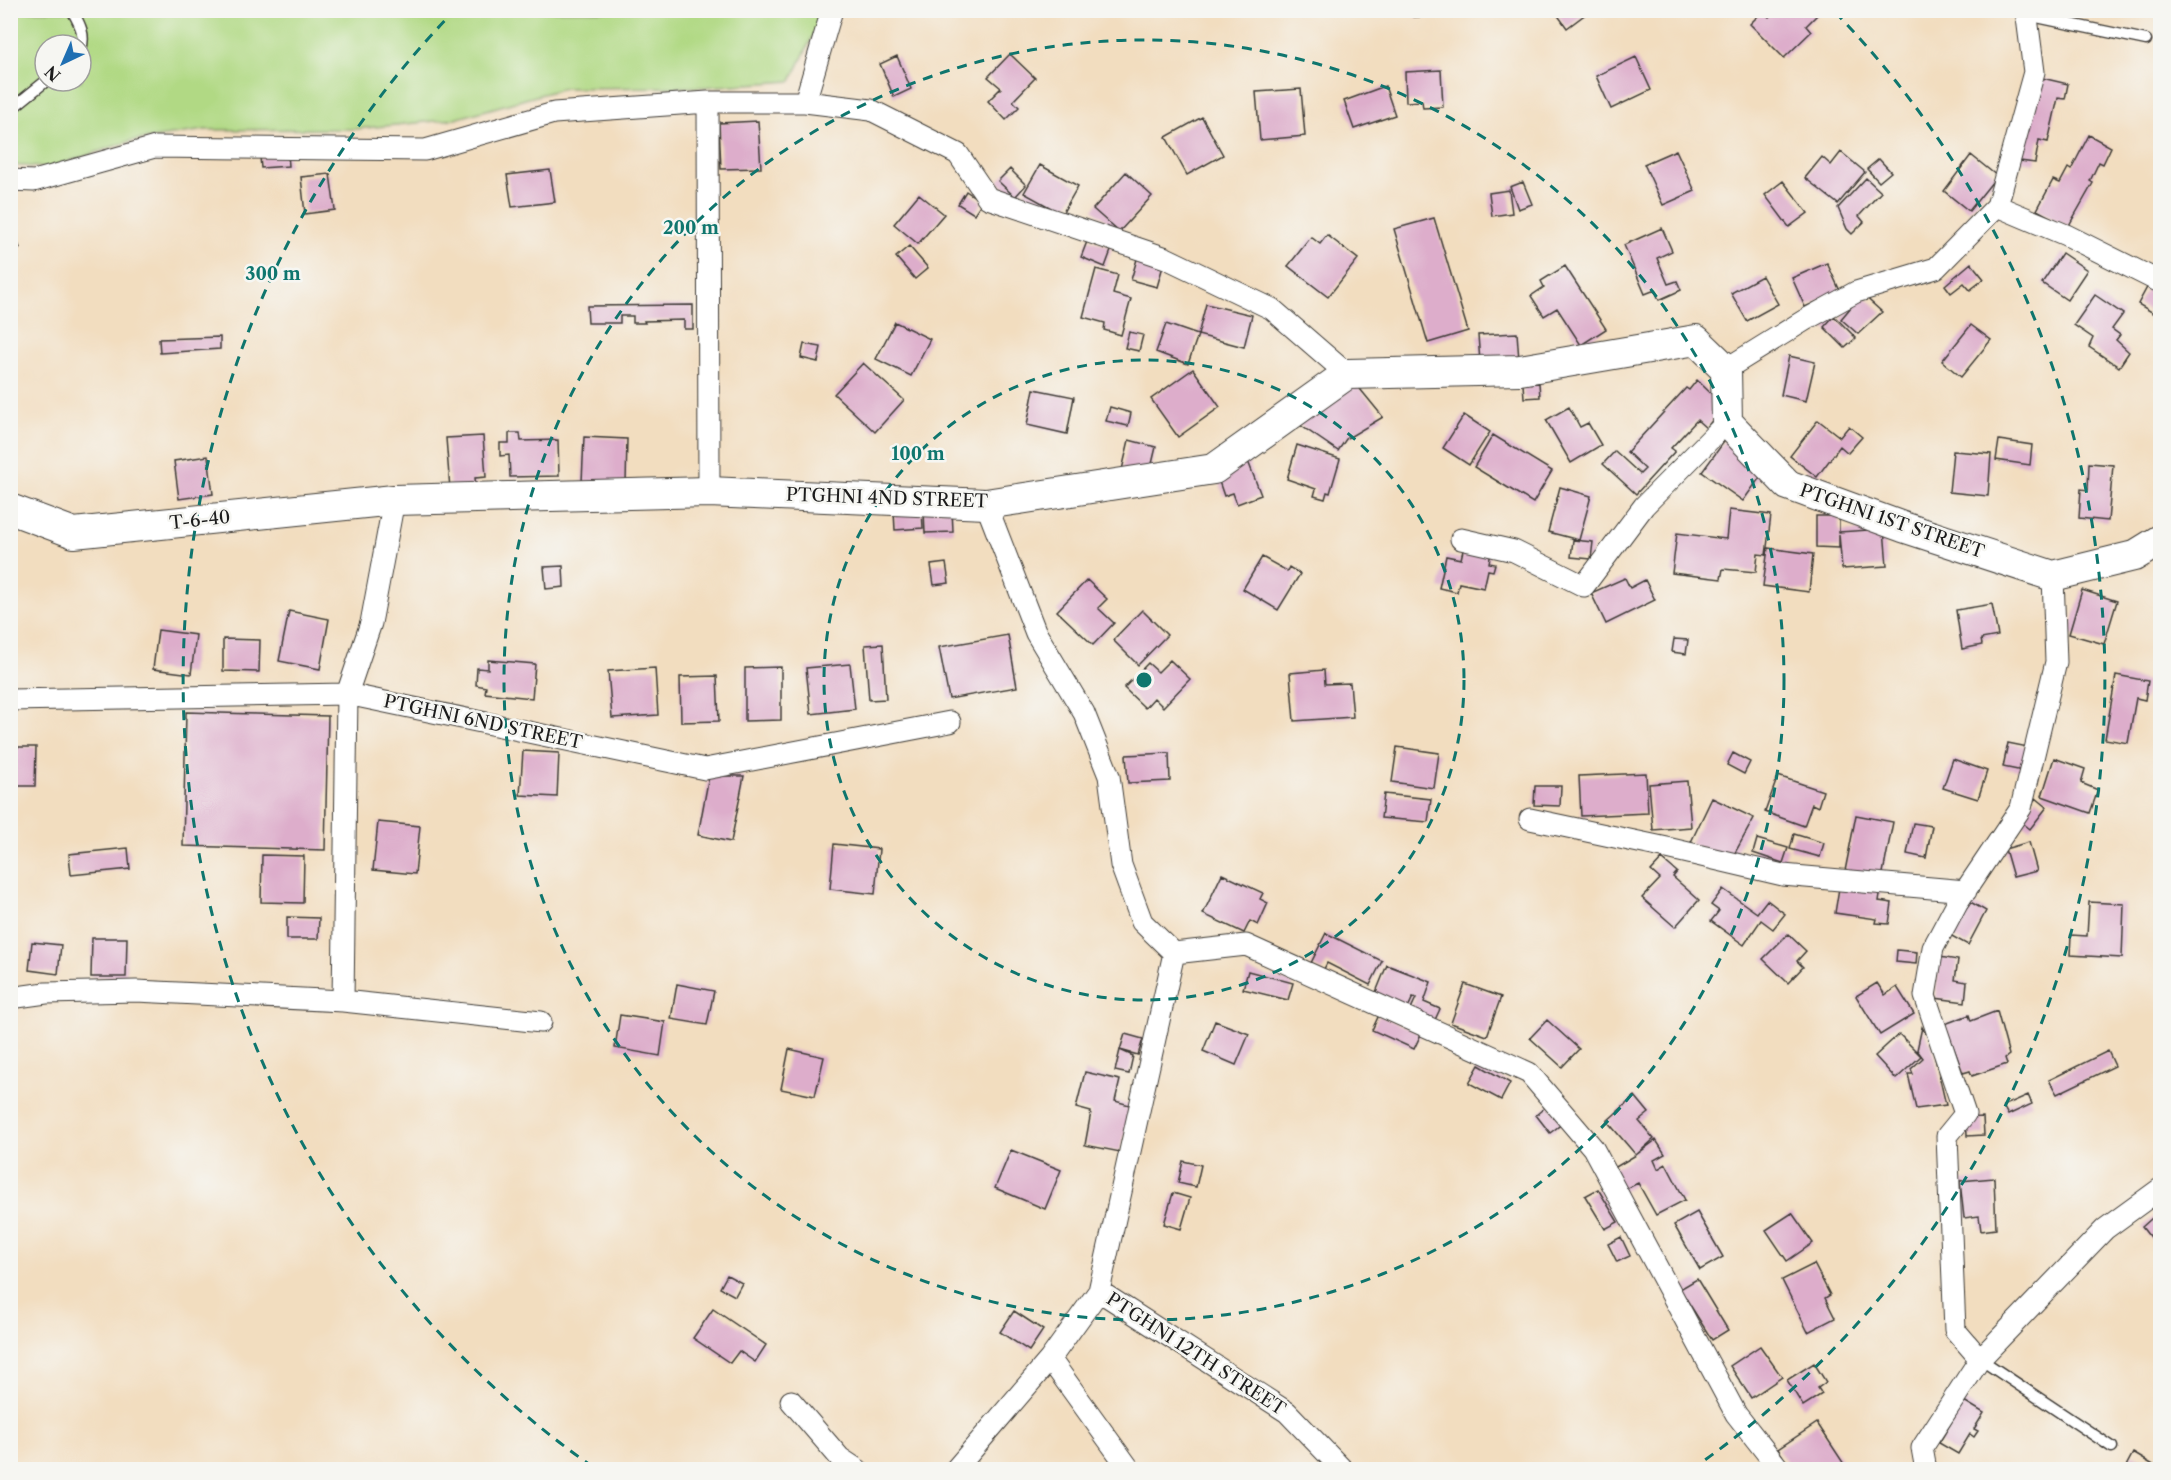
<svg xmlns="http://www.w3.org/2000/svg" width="2171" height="1480" viewBox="0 0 2171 1480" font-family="'Libre Caslon Text',serif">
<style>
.green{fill:#b1d984;stroke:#667a50;stroke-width:1.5;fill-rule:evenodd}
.building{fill:#ddadcb}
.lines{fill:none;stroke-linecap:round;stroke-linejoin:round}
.lane-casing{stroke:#3c3934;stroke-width:13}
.street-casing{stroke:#3c3934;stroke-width:23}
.secondary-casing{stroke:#3c3934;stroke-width:32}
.lane{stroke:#fff;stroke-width:10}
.street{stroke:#fff;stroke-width:21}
.secondary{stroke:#fff;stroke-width:30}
.ring{fill:none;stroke:#0f766e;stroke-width:3;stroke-dasharray:10 8}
.labels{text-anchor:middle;stroke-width:5;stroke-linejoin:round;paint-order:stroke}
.street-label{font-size:18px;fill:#1c1c1c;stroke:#f6f6f2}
.centre{fill:#0f766e;stroke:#f6f6f2;stroke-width:3}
.ring-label{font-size:18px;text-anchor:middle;font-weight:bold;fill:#0f766e;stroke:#f6f6f2;stroke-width:5;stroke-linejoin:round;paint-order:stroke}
</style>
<rect width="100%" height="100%" fill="#f6f6f2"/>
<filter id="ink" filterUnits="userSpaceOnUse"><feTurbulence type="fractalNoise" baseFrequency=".0167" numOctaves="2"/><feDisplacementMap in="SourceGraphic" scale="12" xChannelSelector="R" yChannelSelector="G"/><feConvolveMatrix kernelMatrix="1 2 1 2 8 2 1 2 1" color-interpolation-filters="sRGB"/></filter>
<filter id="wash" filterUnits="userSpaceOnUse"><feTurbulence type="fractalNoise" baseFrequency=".008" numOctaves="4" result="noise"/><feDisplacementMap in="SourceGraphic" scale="24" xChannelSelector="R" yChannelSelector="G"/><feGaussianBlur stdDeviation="1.35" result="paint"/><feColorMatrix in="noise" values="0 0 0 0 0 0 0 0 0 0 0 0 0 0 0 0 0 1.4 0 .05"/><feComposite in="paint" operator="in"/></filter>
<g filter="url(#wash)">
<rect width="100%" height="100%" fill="#f2ddbf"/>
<path class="green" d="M10 11H823L821 19 791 81 705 87 564 88 455 119 356 129 205 130 131 141 48 168 11 165ZM45 45H81V81H45Z"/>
<g id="blocks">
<path class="building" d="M1414 10H1460V15L1414 17Z
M1554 10H1591L1567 28Z
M1776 10H1822L1806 26 1811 32 1784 58 1750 24 1763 11 1769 17Z
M1010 54 1035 78 1013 101 1019 107 1006 120 988 101 1001 88 988 77Z
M897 56 911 89 894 97 880 64Z
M1636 57 1651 90 1611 109 1596 76Z
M1441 70 1443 107 1423 108 1422 101 1406 102 1405 72Z
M2042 78 2068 84 2065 99 2058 98 2048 142 2039 140 2035 163 2020 161Z
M1385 86 1395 115 1354 129 1344 101Z
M1301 89 1305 136 1260 140 1256 92Z
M1202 117 1223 155 1187 175 1166 137Z
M758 121 761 168 721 169 719 123Z
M2089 135 2111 147 2103 164 2099 162 2090 181 2093 183 2068 227 2037 210 2053 180 2060 183 2068 168 2071 170Z
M1676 150 1695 191 1663 205 1644 164Z
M1841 152 1865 172 1838 204 1805 178 1822 157 1831 165Z
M288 155 289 166 261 168 260 157Z
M1971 155 1997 176 1969 211 1944 191Z
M1879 159 1891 172 1879 182 1867 169Z
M1040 165 1078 186 1062 214 1024 193Z
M1010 169 1026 185 1015 197 998 181Z
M550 170 555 202 512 207 507 175Z
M1126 172 1152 196 1119 232 1093 209Z
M330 174 335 210 305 214 301 177Z
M1866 178 1881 192 1859 216 1864 222 1852 234 1847 229 1838 208Z
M1783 181 1808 213 1789 227 1765 195Z
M1523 182 1532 204 1518 209 1510 187Z
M1509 190 1512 213 1492 216 1489 193Z
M966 191 982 202 974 214 958 204Z
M919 194 944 214 918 244 894 224Z
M1434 218 1468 331 1428 343 1394 229Z
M10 224 20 248 10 251Z
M1662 228 1672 251 1657 258 1668 284 1677 281 1681 290 1659 300 1655 290 1645 294 1624 245Z
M1327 235 1358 259 1328 297 1288 266 1311 237 1320 244Z
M1088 239 1112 248 1105 267 1081 257Z
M909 246 928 268 915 279 896 257Z
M2062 253 2087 270 2067 300 2042 283Z
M1137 259 1163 266 1157 287 1131 280Z
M1827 263 1840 291 1805 307 1792 278Z
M1971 263 1984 279 1970 290 1964 283 1951 293 1945 285Z
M1565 266 1606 329 1581 345 1557 308 1544 316 1531 296 1544 287 1541 281Z
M1096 269 1118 275 1113 294 1131 299 1121 335 1104 330 1105 323 1083 317Z
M1762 276 1778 304 1747 321 1731 293Z
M2150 282 2160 288V317L2138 304Z
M1862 294 1882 312 1858 334 1841 319Z
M2095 295 2123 314 2112 329 2120 335 2116 340 2129 352 2119 367 2089 347 2093 338 2074 325Z
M1206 304 1252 315 1244 347 1198 335Z
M693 305V329H684V320L644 321 645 323H633V316H620V323H588L587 306Z
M1834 316 1856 338 1845 348 1824 327Z
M895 322 930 339 911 376 876 359Z
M1166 324 1198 335 1188 364 1156 352Z
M1971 325 1991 340 1961 377 1942 361Z
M1129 332 1143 335 1139 351 1125 348Z
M1517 333 1519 360 1480 362 1478 335Z
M220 337V349L160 353 159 339Z
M804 344 821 347 818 362 801 358Z
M1789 356 1815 362 1806 401 1781 395Z
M863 363 904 400 875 432 834 394Z
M1193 369 1220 407 1178 437 1151 399Z
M1697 380 1724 406 1706 428 1697 420 1671 448 1675 451 1636 494 1603 464 1615 451 1640 474 1645 469 1627 452 1686 388 1689 390Z
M1539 383 1540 397 1524 398 1523 384Z
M1356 384 1383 417 1346 439 1338 451 1297 423Z
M1034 389 1074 397 1067 434 1027 425Z
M1110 407 1131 413 1128 426 1106 421Z
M1569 407 1580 427 1588 423 1601 445 1571 463 1546 420Z
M1464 415 1490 432 1469 465 1443 448Z
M1818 420 1840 437 1849 426 1862 437 1848 453 1840 446 1817 477 1790 456Z
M509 433H520L521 441 558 440 559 476 510 477 509 455 500 456V443H509Z
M1493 435 1552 471 1533 503 1474 467Z
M483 436 486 477 475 478 476 487 450 489 446 438Z
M584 437 627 439 626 483 582 482Z
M1726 439 1766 469 1743 501 1702 472Z
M1129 440 1156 447 1151 468 1121 474Z
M1999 440 2032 445 2030 465 1996 460Z
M1297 445 1340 459 1330 493 1327 492 1325 499 1314 496 1316 489 1287 479Z
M1953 451 1991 454 1988 496 1949 492Z
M208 456 213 494 179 499 174 461Z
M1248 461 1261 495 1237 504 1233 493 1224 496 1216 473Z
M2089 463 2113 465 2108 521 2079 518 2081 489 2088 490Z
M1560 487 1591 496 1579 540 1548 532Z
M952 509 953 532 925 533 924 510Z
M1729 510 1771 515 1766 555 1758 554 1756 572 1723 569 1721 579 1672 573 1677 533 1726 539Z
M922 511 923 528 895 530 894 512Z
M1816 516H1839V532L1884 529 1887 566 1842 569 1839 534V548L1816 547Z
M1573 540 1593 542 1591 559 1571 557Z
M1464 546 1491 552 1489 563 1495 564 1493 571 1488 570 1484 588 1459 583 1457 592 1439 588 1446 556 1461 559Z
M1768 548 1813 554 1809 592 1763 586Z
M1262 557 1287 571 1289 567 1300 574 1278 610 1243 589Z
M946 563 949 583 934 585 931 565Z
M563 566 564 587 546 589 544 567Z
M1625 578 1630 588 1645 580 1655 600 1606 624 1591 593Z
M1087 580 1107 599 1098 608 1114 623 1093 645 1057 611Z
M2082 590 2117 601 2104 644 2069 634Z
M1992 604 1998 636 1981 639 1982 645 1962 649 1956 610Z
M1142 610 1167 635 1138 665 1113 640Z
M289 611 329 619 320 669 279 661Z
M158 630 196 635 191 674 153 669Z
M1008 635 1017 687 949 699 939 647Z
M223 639 260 640 259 672 223 671Z
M1674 639 1688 640 1686 654 1672 652Z
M883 644 886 699 869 700 865 645Z
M488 660 535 664 532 698 485 693 486 687 476 685 477 668 488 669Z
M1170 660 1190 679 1163 707 1154 698 1145 708 1124 688 1148 663 1158 672Z
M850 664 855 709 811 714 806 668Z
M781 667V720L745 721V668Z
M655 668 658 715 612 718 608 671Z
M1324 670 1325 684 1350 683 1353 717 1294 721 1290 673Z
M2116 675 2148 681 2145 700 2136 698 2128 743 2105 739Z
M717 676 719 721 681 722 680 677Z
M186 712 328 716 325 850 183 846Z
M2008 743 2028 747 2023 771 2003 767Z
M10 747H36L35 786H10Z
M1397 747 1439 753 1434 788 1392 782Z
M523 751 559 753 557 797 520 795Z
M1169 753 1170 781 1128 783 1126 755Z
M1733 753 1750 762 1744 774 1727 765Z
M2054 758 2085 769 2081 783 2098 790 2090 813 2042 796Z
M1953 759 1987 771 1978 799 1943 788Z
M1646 773 1648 813 1581 816 1579 776Z
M709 776H744L731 842 698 835Z
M1778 776 1823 791 1818 807 1812 804 1804 826 1765 812Z
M1687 781 1691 827 1653 830 1649 784Z
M1535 786H1561L1560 806 1534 805Z
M1384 794 1431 799 1428 822 1381 818Z
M1712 798 1754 818 1731 860 1690 844Z
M2036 798 2047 807 2030 829 2019 820Z
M1856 815 1893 822 1882 878 1845 871Z
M378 822 420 826 415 874 373 870Z
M1913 823 1932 826 1926 858 1907 854Z
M1794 834 1824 843 1820 857 1790 849Z
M1757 839 1788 848 1783 863 1753 853Z
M2029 842 2037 871 2013 877 2005 849Z
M834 844 879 849 875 894 830 889Z
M128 848 130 869 71 875 69 854Z
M262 855 304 856 303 903 261 902Z
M1662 859 1677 872 1673 877 1699 900 1675 927 1642 898 1660 879 1651 871Z
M1222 874 1263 893 1260 899 1268 903 1258 925 1250 921 1244 933 1203 914Z
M1840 882 1881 888 1879 901 1892 903 1889 924 1876 923 1877 919 1835 913Z
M1723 889 1757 913 1767 900 1785 914 1773 929 1761 920 1744 945 1711 921 1719 911 1711 905Z
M1967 900 1986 911 1968 945 1948 934Z
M2089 902 2124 904 2122 958 2070 955 2071 935 2087 936Z
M287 917 319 918 318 939H287Z
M1326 933 1382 961 1370 985 1327 963 1323 971 1310 965Z
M1788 934 1806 951 1797 961 1803 967 1788 983 1763 959Z
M92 938H127L126 977H91Z
M32 942 61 945 58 974 29 970Z
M1897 950 1917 952 1916 964 1896 962Z
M1940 957 1958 960 1955 980 1967 982 1965 1002 1935 998Z
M1387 965 1431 982 1424 1002 1440 1009 1434 1022 1410 1011 1416 998 1413 997 1407 1010 1374 997Z
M1248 971 1293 983 1288 1000 1243 989Z
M1877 983 1885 995 1897 987 1914 1014 1880 1035 1856 996Z
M677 984 714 991 707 1025 671 1019Z
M1465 984 1501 997 1487 1036 1451 1023Z
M1997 1011 2009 1055 2005 1058 2007 1064 1972 1076 1970 1071 1963 1073 1945 1024 1969 1015 1971 1021Z
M620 1015 665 1022 660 1056 615 1048Z
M1379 1015 1421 1034 1414 1049 1372 1030Z
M1547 1020 1579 1049 1562 1067 1530 1038Z
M1215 1021 1249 1034 1236 1065 1203 1051Z
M1922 1027 1932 1045 1946 1105 1916 1109 1908 1074H1913L1911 1069 1923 1058 1917 1050Z
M1125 1034 1143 1039 1138 1055 1120 1050 1133 1056 1129 1074 1115 1071 1120 1050Z
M1899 1034 1921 1056 1896 1079 1875 1056Z
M789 1049 824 1057 815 1096 781 1089Z
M2108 1051 2115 1066 2057 1094 2049 1080Z
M1479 1065 1510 1083 1501 1100 1469 1083Z
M1085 1072 1120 1080 1115 1101 1133 1106 1120 1152 1085 1145 1091 1112 1076 1108Z
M2028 1095 2032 1104 2008 1115 2003 1106Z
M1635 1096 1649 1113 1639 1121 1654 1139 1636 1155 1656 1140 1665 1154 1654 1160 1658 1169 1666 1164 1685 1200 1656 1215 1638 1183 1620 1192 1609 1171 1636 1155 1607 1121Z
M1549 1104 1563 1123 1550 1133 1536 1115Z
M1983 1117 1984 1135 1967 1136 1966 1118Z
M1011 1150 1061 1170 1045 1209 995 1188Z
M1183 1161 1201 1165 1196 1187 1178 1183Z
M1994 1178 1996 1229 1981 1231 1979 1216 1964 1218 1960 1181Z
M1598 1189 1618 1222 1605 1229 1585 1196Z
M1173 1193 1190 1198 1181 1229 1164 1224Z
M2160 1211V1250L2142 1227Z
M1697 1212 1723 1257 1700 1270 1674 1225Z
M1792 1213 1813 1243 1787 1261 1766 1230Z
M1621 1237 1630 1256 1617 1262 1608 1244Z
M1814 1264 1830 1295 1825 1298 1835 1318 1808 1332 1782 1280Z
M727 1275 742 1283 735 1296 720 1288Z
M1697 1279 1728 1330 1712 1340 1680 1289Z
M713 1309 766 1345 755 1362 739 1351 730 1363 693 1338Z
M1014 1311 1043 1330 1029 1351 1000 1332Z
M1760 1346 1782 1377 1751 1398 1730 1366Z
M1814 1363 1826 1382 1818 1388 1822 1394 1803 1406 1787 1380Z
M1964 1401 1984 1413 1974 1429 1978 1431 1974 1437 1970 1434 1958 1454 1939 1443Z
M1817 1423 1846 1467 1842 1470H1792L1778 1449Z
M2133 1453 2160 1469V1470H2124Z"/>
</g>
</g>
<g filter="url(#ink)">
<use href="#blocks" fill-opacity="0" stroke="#3c3934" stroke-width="1.5"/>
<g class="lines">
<defs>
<path id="lane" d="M72 10C79 23 86 34 81 49
M2027 15 2146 40
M10 110 46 81
M1980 1359 2112 1447"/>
<path id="street" d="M708 102 709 492
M805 102 832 10
M10 180 34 181 155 147 425 150 554 113 708 102H805L871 110 958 154 988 198 1166 258 1272 309 1347 374
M1997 206 2066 235 2160 282
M1726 369 1805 320 1856 292 1936 268 1997 206 2034 72 2026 10
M986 504 1036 633 1084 713 1109 776 1121 865 1142 922 1174 953 1246 945 1529 1073 1593 1148 1736 1414 1780 1470
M1461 539 1514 551 1584 586 1644 506 1727 422
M10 700 347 694 705 769 950 722
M1530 819 1667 848 1783 875 1966 891
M10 998 46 993 136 991 343 1001 541 1022
M343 1001 347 694 371 623 394 500
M1099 1291 1287 1412 1343 1470
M1050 1359 1130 1470
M1980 1359 1955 1330 1947 1136 1965 1114 1925 996 1933 948 1957 903 2021 808 2056 662 2053 576
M791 1401 840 1458 858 1470
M955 1470 1050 1359 1099 1291 1174 953
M1926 1470 1922 1448 1980 1359 2105 1229 2160 1189"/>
<path id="secondary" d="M10 509 74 533 394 500 709 492 986 504 1214 469 1347 374 1520 370 1696 340 1726 369 1727 422 1788 485 1903 527 2053 576 2134 556 2160 540"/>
</defs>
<use href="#lane" class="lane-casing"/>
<use href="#street" class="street-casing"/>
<use href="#secondary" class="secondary-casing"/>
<use href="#lane" class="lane"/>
<use href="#street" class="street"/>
<use href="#secondary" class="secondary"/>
</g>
</g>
<g class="ring">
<circle cx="1144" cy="680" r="320"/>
<circle cx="1144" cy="680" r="640"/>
<path d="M593 1467A961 961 0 0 1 453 12M1835 12A961 961 0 0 1 1695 1467"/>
</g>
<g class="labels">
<g class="street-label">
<text transform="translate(887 498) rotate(2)" y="6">PTGHNI 4ND STREET</text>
<text transform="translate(200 520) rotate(-6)" y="6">T-6-40</text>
<text transform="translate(1892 521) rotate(19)" y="6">PTGHNI 1ST STREET</text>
<text transform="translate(483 722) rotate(12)" y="6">PTGHNI 6ND STREET</text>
<text transform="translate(1196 1354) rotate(33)" y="6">PTGHNI 12TH STREET</text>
</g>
</g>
<circle cx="1144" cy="680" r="9" class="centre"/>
<g class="ring-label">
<text x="691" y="234">200 m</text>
<text x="273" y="280">300 m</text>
<text x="918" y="460">100 m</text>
</g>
<rect width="2171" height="1480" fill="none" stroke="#f6f6f2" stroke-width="36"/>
<g transform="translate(63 63) rotate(224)"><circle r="28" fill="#f6f6f2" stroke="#9f9f9c" stroke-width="1.5"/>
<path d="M0-4.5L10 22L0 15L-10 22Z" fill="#1f6fb2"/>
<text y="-9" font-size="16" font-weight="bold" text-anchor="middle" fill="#1c1c1c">N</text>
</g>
</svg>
